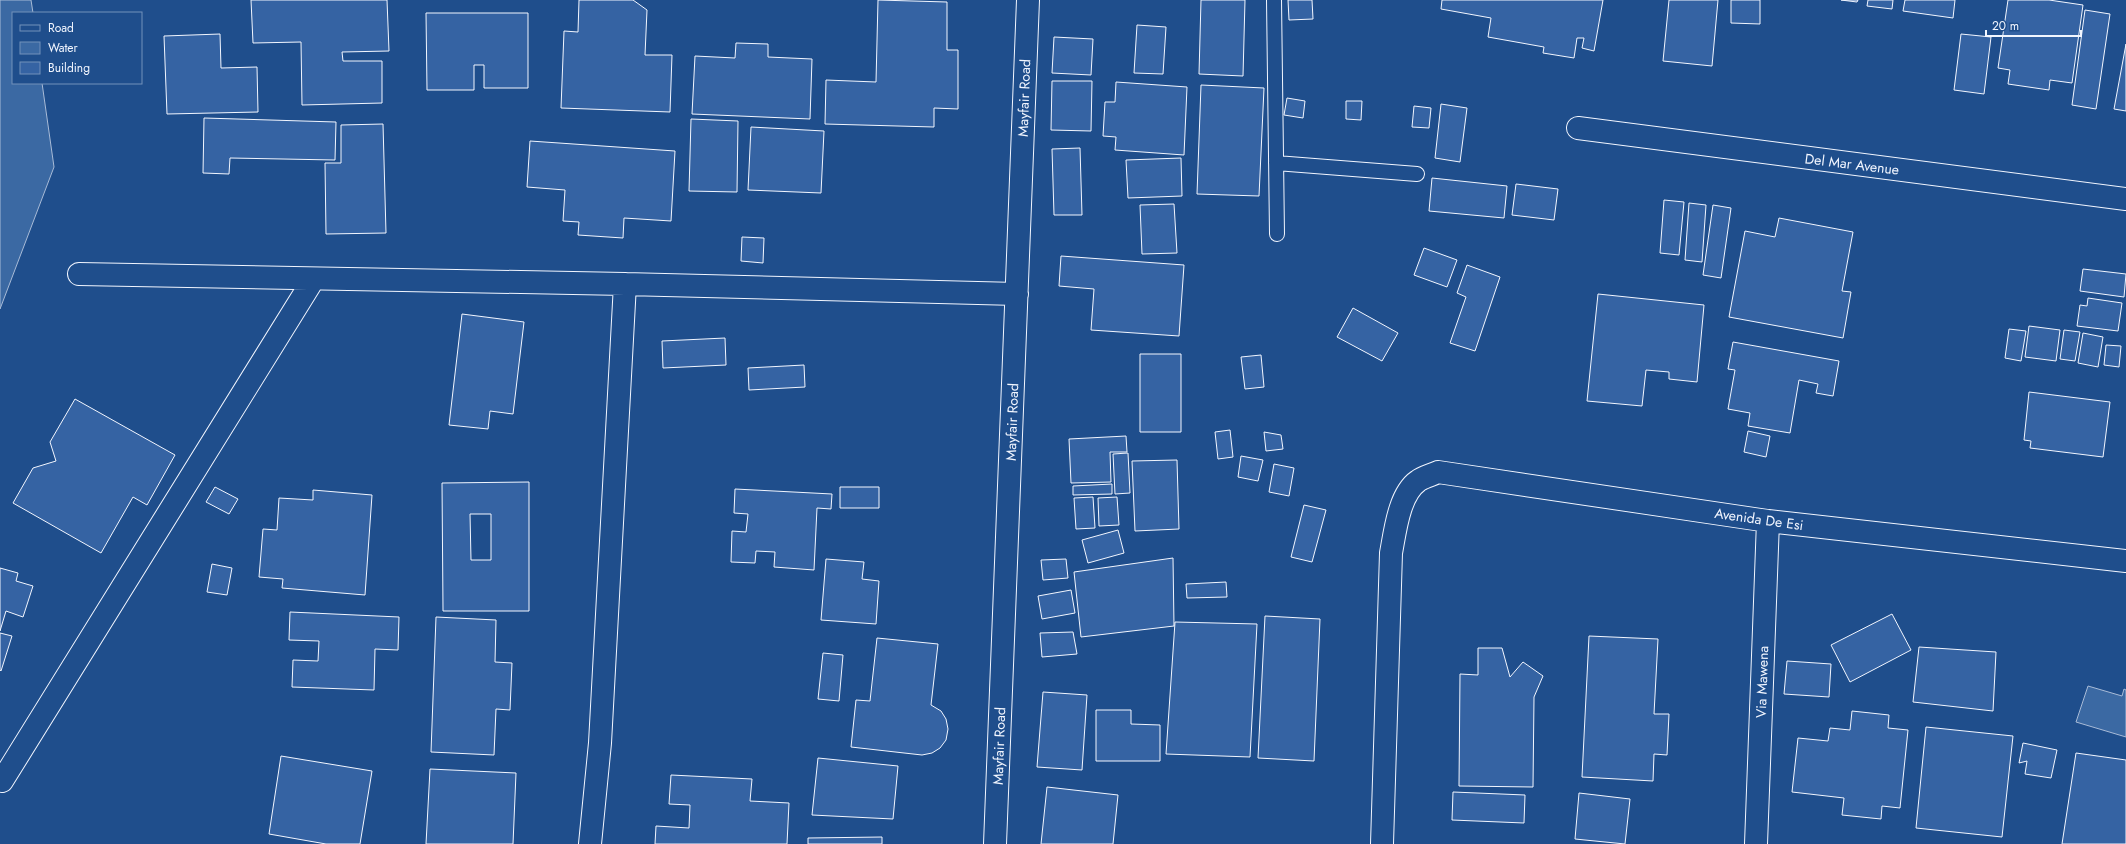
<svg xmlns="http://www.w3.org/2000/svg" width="2126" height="844" viewBox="0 0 2126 844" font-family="Jost,sans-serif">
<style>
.water{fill:#3b69a3;stroke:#a8bbd7}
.building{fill:#3563a3;stroke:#f2f6ff;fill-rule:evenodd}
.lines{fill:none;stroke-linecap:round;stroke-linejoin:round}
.service-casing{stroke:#f2f6ff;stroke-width:16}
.minor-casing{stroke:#f2f6ff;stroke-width:24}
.service{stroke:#1f4e8c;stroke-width:14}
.minor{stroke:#1f4e8c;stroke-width:22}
.labels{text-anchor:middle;stroke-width:3;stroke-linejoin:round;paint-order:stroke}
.street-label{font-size:14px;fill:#f2f6ff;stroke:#1f4e8c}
</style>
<rect width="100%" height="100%" fill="#1f4e8c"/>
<path class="water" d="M0 0H31L33 13H13V83H42L54 167 0 309Z
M2088 686 2122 696 2124 689 2126 690V737L2076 722Z"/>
<path class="building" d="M251 0H387L389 51 342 52 343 61H382V103L302 105 301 42 253 43Z
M579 0H633L647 10 645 55H672L670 112 561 108 564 31 578 32Z
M878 0 947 2V50H958V109L934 108V127L825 124 826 80 876 82Z
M1201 0H1245L1243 76 1199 74Z
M1288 0H1312L1313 19 1289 20Z
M1442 0H1603L1594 51 1582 48 1584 38H1577L1574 58 1543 53 1544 47 1488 37 1491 18 1441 9Z
M1669 0H1718L1712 66 1663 61Z
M1731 0H1760V24L1731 23Z
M1841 0H1858L1857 2Z
M1868 0H1893L1892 9 1867 6Z
M1905 0H1955L1953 18 1903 11Z
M2008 0H2049L2083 5 2072 83 2050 80 2049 90 2008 84 2010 70 1998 68Z
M2085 10 2110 14 2096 109 2072 105Z
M426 13H528V88H484V65H474V90H427Z
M1137 25 1166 27 1163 74 1134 73Z
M220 34 221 68 257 67 258 112 167 114 164 36Z
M1961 34 1991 37 1984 94 1954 90Z
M1054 37 1093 39 1091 75 1052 73Z
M736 43 768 44V57L812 59 810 119 692 114 695 56 735 58Z
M2126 44V111L2114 109Z
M1052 81H1092L1091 131 1051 130Z
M1116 82 1187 87 1184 155 1115 150 1116 137 1103 136 1105 102H1115Z
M1201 85 1264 88 1259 196 1197 194Z
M1287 98 1305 101 1303 118 1284 115Z
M1346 101H1362L1361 120 1346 119Z
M1441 104 1467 108 1460 162 1435 158Z
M1414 106 1431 108 1429 128 1412 127Z
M204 118 336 122 335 160 230 158 229 174 203 173Z
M691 119 738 121 737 192 689 191Z
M383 124 386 233 326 234 325 163H341V125Z
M751 127 824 131 821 193 748 190Z
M530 141 675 151 671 221 624 218 623 238 578 235 579 222 563 221 565 190 527 187Z
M1080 148 1082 215H1054L1052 149Z
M1181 158 1182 196 1128 198 1126 160Z
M1432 178 1507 186 1504 218 1429 211Z
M1516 184 1558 189 1554 220 1512 215Z
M1664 200 1684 202 1679 255 1660 253Z
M1689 203 1706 205 1702 262 1685 260Z
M1174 204 1177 253 1142 254 1140 205Z
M1713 205 1731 208 1721 278 1703 275Z
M1779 218 1853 232 1842 291 1851 292 1843 338 1729 317 1745 231 1775 237Z
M742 237 764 238 763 263 741 261Z
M1424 248 1457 260 1447 287 1414 275Z
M1061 256 1184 265 1179 336 1091 330 1094 289 1059 286Z
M1467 265 1500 277 1475 351 1450 343 1466 297 1457 293Z
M2083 269 2126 274 2124 297 2080 291Z
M1598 294 1704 305 1697 382 1669 379V372L1646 370 1642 406 1587 401Z
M2088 298 2122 303 2118 331 2077 326 2080 305 2087 306Z
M1353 308 1398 333 1382 361 1337 337Z
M462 314 524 322 513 414 490 411 488 429 449 425Z
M2029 326 2060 330 2056 361 2025 357Z
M2009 329 2026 331 2021 361 2005 358Z
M2064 330 2080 332 2075 361 2060 359Z
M2083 333 2103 337 2098 367 2078 363Z
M725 338 726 365 663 368 662 341Z
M1733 342 1839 361 1833 396 1816 393 1818 384 1799 380 1790 433 1748 426 1750 413 1728 409 1735 370 1728 369Z
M2106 345 2121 346 2119 367 2104 365Z
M1140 354H1181V432H1140Z
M1261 355 1264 387 1245 389 1241 357Z
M804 365 805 387 749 390 748 368Z
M2029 392 2110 402 2103 457 2030 448 2031 441 2024 440Z
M75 399 175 455 147 505 133 497 101 553 13 503 33 468 56 461 50 442Z
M1230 430 1233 457 1218 459 1215 432Z
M1748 431 1770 436 1766 457 1744 452Z
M1264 432 1281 435 1283 449 1266 451Z
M1126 436 1127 452H1110L1111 482 1071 483 1069 439Z
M1128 453 1130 493 1115 494 1113 454Z
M1241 456 1263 460 1258 481 1238 477Z
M1177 460 1179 529 1135 531 1132 461Z
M1274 464 1294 468 1289 496 1269 492Z
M529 482V611H443L442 483ZM470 514H491V560H471Z
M1112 484V494L1073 495V486Z
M215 487 238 499 229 514 206 502Z
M840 487H879V508H840Z
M735 489 832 494 831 509 817 508 814 570 774 567 775 552 756 551 755 563 731 562 732 531 746 532 748 514 734 513Z
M313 490 372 495 365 595 282 588 283 579 259 577 263 529 277 530 279 498 313 500Z
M1093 497 1095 528 1076 529 1074 498Z
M1117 497 1119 525 1099 526 1098 498Z
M1304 505 1326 510 1312 562 1291 557Z
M1118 530 1124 553 1088 563 1082 540Z
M1173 558 1174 626 1081 637 1074 572Z
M826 559 864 562 862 579 879 581 876 624 821 620Z
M1066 559 1068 578 1043 580 1041 560Z
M212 564 232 568 227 595 207 592Z
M0 568 18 573 16 581 33 586 23 617 6 611 0 631Z
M1226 582 1227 597 1187 598 1186 584Z
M1071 590 1075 613 1042 619 1038 596Z
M290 612 399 617 398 650 375 649 374 690 292 687 293 660 318 661 319 641 289 640Z
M1892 614 1911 650 1850 682 1831 645Z
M1265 616 1320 619 1314 761 1258 758Z
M436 617 496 620 495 662 512 663 510 710 496 709 494 755 431 752Z
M1175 622 1257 624 1250 757 1166 754Z
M1073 632 1077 654 1042 657 1040 633Z
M0 633 12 636 1 671 0 670Z
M1589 636 1658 639 1654 714H1669L1667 755 1654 754 1653 781 1582 777Z
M877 638 938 644 931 705 941 711 946 719 948 729 946 740 940 748 932 753 922 755 851 747 856 700 870 701Z
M1919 647 1996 652 1993 711 1913 702Z
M1478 648H1502L1510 677 1523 662 1543 676 1534 697 1533 787 1459 786 1460 674 1478 675Z
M823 653 843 655 839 701 818 699Z
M1787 661 1831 664 1829 697 1784 694Z
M1043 692 1087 695 1082 770 1037 767Z
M1096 710H1131V724L1160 725V761H1096Z
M1852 711 1889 715 1888 728 1908 730 1900 808 1882 806 1881 819 1842 815 1844 798 1792 792 1798 738 1828 741 1830 728 1850 730Z
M1926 727 2013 736 2002 837 1916 828Z
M2023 743 2057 750 2051 778 2025 774 2027 761 2019 763Z
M2076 753 2126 760V844H2062Z
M281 756 372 771 360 844H326L269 834Z
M818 758 898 766 893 819 812 815Z
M430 769 516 773 513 844H426Z
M671 775 752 779 750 801 789 803 787 844H655L656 826 689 828 690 805 669 804Z
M1047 787 1118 795 1113 844H1041Z
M1453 792 1525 795 1524 823 1452 820Z
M1579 793 1630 799 1625 844 1575 839Z
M882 837V844H808V838Z"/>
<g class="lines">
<defs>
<path id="service" d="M1274 0 1277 234
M1276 163 1417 174"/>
<path id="minor" d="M1578 128 2126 199
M79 274 625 284 1017 294
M2 781 313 280
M590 844 600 743 625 284
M995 844 1028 0
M1382 844 1391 553C1395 532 1399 494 1418 481 1423 477 1432 475 1438 472L1768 521 2126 561
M1756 844 1768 521"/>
</defs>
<use href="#service" class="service-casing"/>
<use href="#minor" class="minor-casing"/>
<use href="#service" class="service"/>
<use href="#minor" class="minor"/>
</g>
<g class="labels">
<g class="street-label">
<text transform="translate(1024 98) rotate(-88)" y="5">Mayfair Road</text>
<text transform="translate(1852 164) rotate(7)" y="5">Del Mar Avenue</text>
<text transform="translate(1012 422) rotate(-88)" y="5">Mayfair Road</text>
<text transform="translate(1759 519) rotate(8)" y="5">Avenida De Esi</text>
<text transform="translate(1762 682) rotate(-88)" y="5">Via Mawena</text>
<text transform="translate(999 746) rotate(-88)" y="5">Mayfair Road</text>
</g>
</g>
<rect x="12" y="12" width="130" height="72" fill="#1f4e8c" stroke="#7391ba"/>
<rect x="20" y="25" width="20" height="6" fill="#1f4e8c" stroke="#7391ba"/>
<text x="48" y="32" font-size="12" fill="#f2f6ff">Road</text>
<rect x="20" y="42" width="20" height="12" fill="#3b69a3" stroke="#7391ba"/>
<text x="48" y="52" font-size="12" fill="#f2f6ff">Water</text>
<rect x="20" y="62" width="20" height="12" fill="#3563a3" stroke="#7391ba"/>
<text x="48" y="72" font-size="12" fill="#f2f6ff">Building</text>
<path d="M1986 30v6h95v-6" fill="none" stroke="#f2f6ff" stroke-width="2"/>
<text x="1992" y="30" font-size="12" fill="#f2f6ff" stroke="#1f4e8c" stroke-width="3" paint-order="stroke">20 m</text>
</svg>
